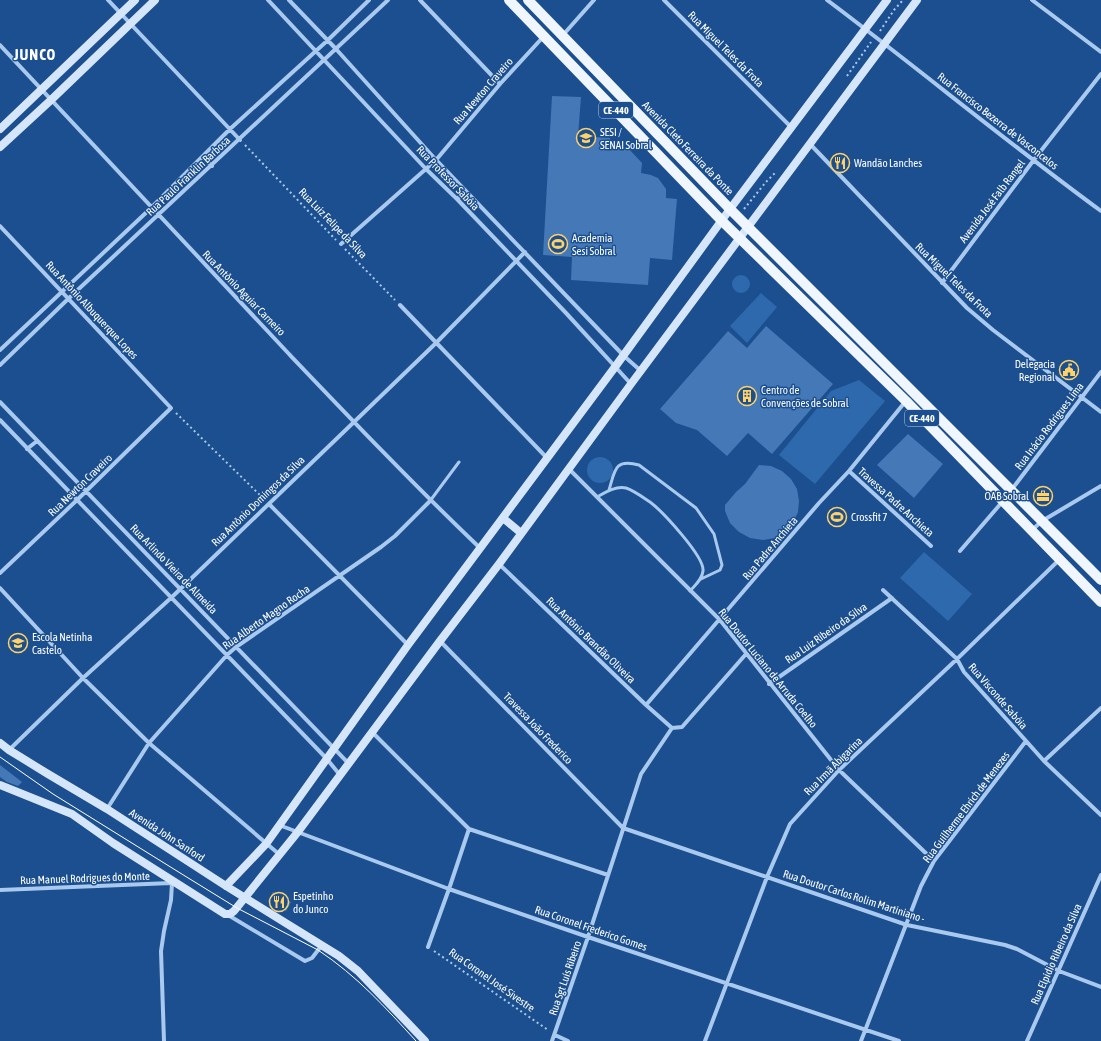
<svg xmlns="http://www.w3.org/2000/svg" width="1101" height="1041" viewBox="0 0 1101 1041" font-family="'Asap Condensed',sans-serif">
<style>
.green{fill:#2e69ad}
.building{fill:#4478b7}
.lines{fill:none;stroke-linecap:round;stroke-linejoin:round}
.path{stroke:#a9c9ee;stroke-width:2;stroke-dasharray:2 3;stroke-linecap:butt}
.lane{stroke:#a9c9ee;stroke-width:3}
.street{stroke:#a9c9ee;stroke-width:4}
.secondary{stroke:#d6e6fa;stroke-width:8}
.primary{stroke:#f0f6ff;stroke-width:10}
.tram{stroke:#fff;stroke-width:1}
.labels{text-anchor:middle;stroke-width:3;stroke-linejoin:round;paint-order:stroke}
.shield{fill:#1b4f8f;stroke:#bbcadd;stroke-width:1}
.shield-label{font-size:10px;font-weight:bold;fill:#fff}
.street-label{font-size:11px;fill:#fff;stroke:#1b4f8f}
.poi-label{font-size:11px;fill:#fff;stroke:#1b4f8f;text-anchor:start}
.district-label{font-size:15px;font-weight:bold;letter-spacing:1px;fill:#fff;stroke:#1b4f8f}
</style>
<rect width="100%" height="100%" fill="#1b4f8f"/>
<path class="green" d="M732 284a9 9 0 1 1 18 0a9 9 0 1 1-18 0Z
M761 293 777 307 747 343 730 326Z
M859 380 885 401 815 484 779 455 831 391Z
M587 470a13 13 0 1 1 26 0a13 13 0 1 1-26 0Z
M924 552 972 594 948 621 900 578Z"/>
<path class="building" d="M552 96 581 97 578 136 610 138V146L628 148 642 163 641 173 651 175 658 178 666 189V198L677 199 672 260 650 258 648 285 571 280 572 257 543 255Z
M766 326 833 384 772 454 748 433 727 456 697 430 676 423 660 409 728 331 747 348Z
M908 434 943 464 914 498 877 465Z
M759 465 771 466 782 471 791 479 797 489 799 501 798 512 793 523 785 532 775 538 763 540 750 538 739 532 730 523 725 511V505L736 492 745 484Z
M0 765 22 782 18 786 7 782 0 777Z
M273 892 291 902 286 911 268 901Z"/>
<g class="lines">
<path class="path" d="M880 31 894 10 903 0
M847 76 871 42
M245 145 336 240
M744 209 766 182 775 173
M345 249 395 300
M176 413 264 499
M434 951 548 1030"/>
<path class="lane" d="M609 490C615 471 614 458 639 465L696 508 714 534 722 565 720 570 701 579
M597 497C606 492 615 486 626 488 633 490 644 498 650 502 662 511 705 557 703 571 702 580 695 585 690 591
M430 501 459 462"/>
<path class="street" d="M108 0 240 140
M268 0 426 169 457 199 566 313 631 384
M289 0 336 49 436 160 624 356 641 371
M420 0 500 84
M664 0 792 128
M827 0C919 69 1008 143 1101 211
M1032 0 1101 52
M563 35 594 0
M0 45C96 148 192 251 289 354 352 420 414 485 480 548
M810 144 967 308 993 330 1101 412
M203 157 212 166
M457 199 466 191
M0 226 171 408 77 500 0 573
M341 244 436 160 500 84 544 36
M942 283 1033 161 1101 74
M400 305 547 458
M0 350 151 208 230 129 328 40 369 0
M0 365 68 299 388 0
M0 402 349 764
M0 420 326 758 340 775
M27 449 37 441
M569 469 720 620 839 770 934 861
M849 471 931 546
M269 504 408 645
M1032 530 1042 521 1101 486
M960 551 1003 501 1101 372
M499 564 646 705 672 728
M0 588 83 678 149 743 280 855
M883 590 957 659 964 672 1044 761 1101 815
M440 641 623 828 907 925 1005 945 1017 949 1059 971 1101 987
M769 684 892 598
M646 705 819 503 849 471 905 402
M672 728 682 727 746 654
M373 733 469 829 608 875
M9 750 83 678 172 597 354 422 436 343 525 252
M1044 761 1101 708
M107 809 149 743 227 655 236 647 381 547 395 536 430 501
M279 825 449 889 588 937 899 1041
M0 890 171 883
M228 915 305 961 312 958 322 945
M428 947 449 889 469 829
M555 1035 568 1041
M164 1041 161 951 164 931 171 900 172 883
M552 1041 588 937 641 774 672 728
M705 1041 767 877 790 824 839 770 957 659 1059 560
M861 1041 921 886 934 861 1026 741
M1027 1041 1101 875"/>
<path class="secondary" d="M0 129 135 0
M0 147 51 100 155 0
M503 518 521 533
M0 743 9 750 48 774 107 809 226 886 339 956 358 971 425 1041
M0 785 72 814 113 843 225 914H230L234 911 297 833 440 641 499 564 631 384 917 0
M226 886 266 844 408 645 615 367 730 209 887 0"/>
<path class="primary" d="M509 0 722 221 906 401 1101 602
M528 0 730 209 1101 580"/>
<path class="tram" d="M0 757 53 794 185 876 237 908 318 950C357 976 385 1007 416 1041"/>
</g>
<defs>
<symbol id="university-ring" viewBox="-11 -11 22 22"><circle r="9.5" fill="#1b4f8f" stroke="#ffd166" stroke-width="1.5"/><path d="M0-5L7-2L0 1L-7-2ZM-4 1L0 2.5L4 1V4Q0 6-4 4Z" fill="#ffd166"/></symbol>
<symbol id="restaurant-ring" viewBox="-11 -11 22 22"><circle r="9.5" fill="#1b4f8f" stroke="#ffd166" stroke-width="1.5"/><path d="M-5-6h1v4h1v-4h1v4h1v-4h1v5L-1.5 .5V6h-2V.5L-5-1ZM5-6V6H3V1.5H1.5Q1.5-4 5-6Z" fill="#ffd166"/></symbol>
<symbol id="stadium-ring" viewBox="-11 -11 22 22"><circle r="9.5" fill="#1b4f8f" stroke="#ffd166" stroke-width="1.5"/><path d="M0-5a6.5 5 0 1 0 0 10a6.5 5 0 1 0 0-10ZM-3.5-1.8h7v3.6h-7Z" fill="#ffd166"/></symbol>
<symbol id="civic-ring" viewBox="-11 -11 22 22"><circle r="9.5" fill="#1b4f8f" stroke="#ffd166" stroke-width="1.5"/><path d="M-.6-6.5H3V-4.5H.6V-3L4-1V1h2V6H-6V1h2V-1L-.6-3ZM-1.2 2.5V6h2.4V2.5Z" fill="#ffd166"/></symbol>
<symbol id="building-ring" viewBox="-11 -11 22 22"><circle r="9.5" fill="#1b4f8f" stroke="#ffd166" stroke-width="1.5"/><path d="M-4-6H4V6H1V3H-1V6H-4ZM-2.5-4.3h1.7v1.8h-1.7ZM.8-4.3h1.7v1.8H.8ZM-2.5-1h1.7V.8h-1.7ZM.8-1h1.7V.8H.8Z" fill="#ffd166"/></symbol>
<symbol id="office-ring" viewBox="-11 -11 22 22"><circle r="9.5" fill="#1b4f8f" stroke="#ffd166" stroke-width="1.5"/><path d="M-6-3h4V-5.5h4V-3h4V5H-6ZM-1-4.5V-3h2v-1.5ZM-6 0V1H6V0Z" fill="#ffd166"/></symbol>
<symbol id="school-ring" viewBox="-11 -11 22 22"><circle r="9.5" fill="#1b4f8f" stroke="#ffd166" stroke-width="1.5"/><path d="M0-5L7-2L0 1L-7-2ZM-4 1L0 2.5L4 1V4Q0 6-4 4Z" fill="#ffd166"/></symbol>
</defs>
<g fill-rule="evenodd">
<use href="#university-ring" x="575" y="127" width="22" height="22"/>
<use href="#restaurant-ring" x="829" y="152" width="22" height="22"/>
<use href="#stadium-ring" x="547" y="233" width="22" height="22"/>
<use href="#civic-ring" x="1058" y="359" width="22" height="22"/>
<use href="#building-ring" x="736" y="385" width="22" height="22"/>
<use href="#office-ring" x="1032" y="485" width="22" height="22"/>
<use href="#stadium-ring" x="826" y="506" width="22" height="22"/>
<use href="#school-ring" x="7" y="632" width="22" height="22"/>
<use href="#restaurant-ring" x="268" y="891" width="22" height="22"/>
</g>
<g class="labels">
<g class="shield">
<rect x="599" y="102" width="34" height="16" rx="3"/>
<rect x="905" y="410" width="34" height="16" rx="3"/>
</g>
<g class="shield-label">
<text x="616" y="114">CE-440</text>
<text x="922" y="422">CE-440</text>
</g>
<g class="street-label">
<text transform="translate(726 49) rotate(45)" y="4">Rua Miguel Teles da Frota</text>
<text transform="translate(483 91) rotate(-49)" y="4">Rua Newton Craveiro</text>
<text transform="translate(998 121) rotate(38)" y="4">Rua Francisco Bezerra de Vasconcelos</text>
<text transform="translate(688 148) rotate(46)" y="4">Avenida Cleto Ferreira da Ponte</text>
<text transform="translate(188 176) rotate(-43)" y="4">Rua Paulo Franklin Barbosa</text>
<text transform="translate(448 178) rotate(46)" y="4">Rua Professor Sabóia</text>
<text transform="translate(992 201) rotate(-53)" y="4">Avenida José Falb Rangel</text>
<text transform="translate(333 223) rotate(46)" y="4">Rua Luiz Felipe da Silva</text>
<text transform="translate(954 280) rotate(44)" y="4">Rua Miguel Teles da Frota</text>
<text transform="translate(244 293) rotate(46)" y="4">Rua Antônio Aguiar Carneiro</text>
<text transform="translate(92 310) rotate(47)" y="4">Rua Antônio Albuquerque Lopes</text>
<text transform="translate(1049 426) rotate(-53)" y="4">Rua Inácio Rodrigues Lima</text>
<text transform="translate(80 485) rotate(-44)" y="4">Rua Newton Craveiro</text>
<text transform="translate(258 501) rotate(-44)" y="4">Rua Antônio Domingos da Silva</text>
<text transform="translate(896 502) rotate(42)" y="4">Travessa Padre Anchieta</text>
<text transform="translate(770 548) rotate(-50)" y="4">Rua Padre Anchieta</text>
<text transform="translate(174 569) rotate(46)" y="4">Rua Arlindo Vieira de Almeida</text>
<text transform="translate(266 617) rotate(-35)" y="4">Rua Alberto Magno Rocha</text>
<text transform="translate(826 633) rotate(-35)" y="4">Rua Luiz Ribeiro da Silva</text>
<text transform="translate(591 640) rotate(44)" y="4">Rua Antônio Brandão Oliveira</text>
<text transform="translate(768 668) rotate(51)" y="4">Rua Doutor Luciano de Arruda Coelho</text>
<text transform="translate(998 696) rotate(49)" y="4">Rua Visconde Sabóia</text>
<text transform="translate(538 728) rotate(46)" y="4">Travessa João Frederico</text>
<text transform="translate(833 766) rotate(-45)" y="4">Rua Irmã Abigarina</text>
<text transform="translate(966 807) rotate(-53)" y="4">Rua Guilherme Ehrich de Menezes</text>
<text transform="translate(167 835) rotate(33)" y="4">Avenida John Sanford</text>
<text transform="translate(85 878) rotate(-2)" y="4">Rua Manuel Rodrigues do Monte</text>
<text transform="translate(854 896) rotate(18)" y="4">Rua Doutor Carlos Rolim Martiniano -</text>
<text transform="translate(591 928) rotate(19)" y="4">Rua Coronel Frederico Gomes</text>
<text transform="translate(1056 954) rotate(-66)" y="4">Rua Elpídio Ribeiro da Silva</text>
<text transform="translate(565 978) rotate(-71)" y="4">Rua Sgt Luís Ribeiro</text>
<text transform="translate(492 980) rotate(35)" y="4">Rua Coronel José Sivestre</text>
</g>
<g class="poi-label">
<text x="600" y="136">SESI /<tspan x="600" dy="13">SENAI Sobral</tspan></text>
<text x="854" y="167">Wandão Lanches</text>
<text x="572" y="242">Academia<tspan x="572" dy="13">Sesi Sobral</tspan></text>
<text x="1055" y="368" text-anchor="end">Delegacia<tspan x="1055" dy="13">Regional</tspan></text>
<text x="761" y="394">Centro de<tspan x="761" dy="13">Convenções de Sobral</tspan></text>
<text x="1029" y="500" text-anchor="end">OAB Sobral</text>
<text x="851" y="521">Crossfit 7</text>
<text x="32" y="641">Escola Netinha<tspan x="32" dy="13">Castelo</tspan></text>
<text x="293" y="900">Espetinho<tspan x="293" dy="13">do Junco</tspan></text>
</g>
<g class="district-label">
<text x="35" y="60">JUNCO</text>
</g>
</g>
</svg>
